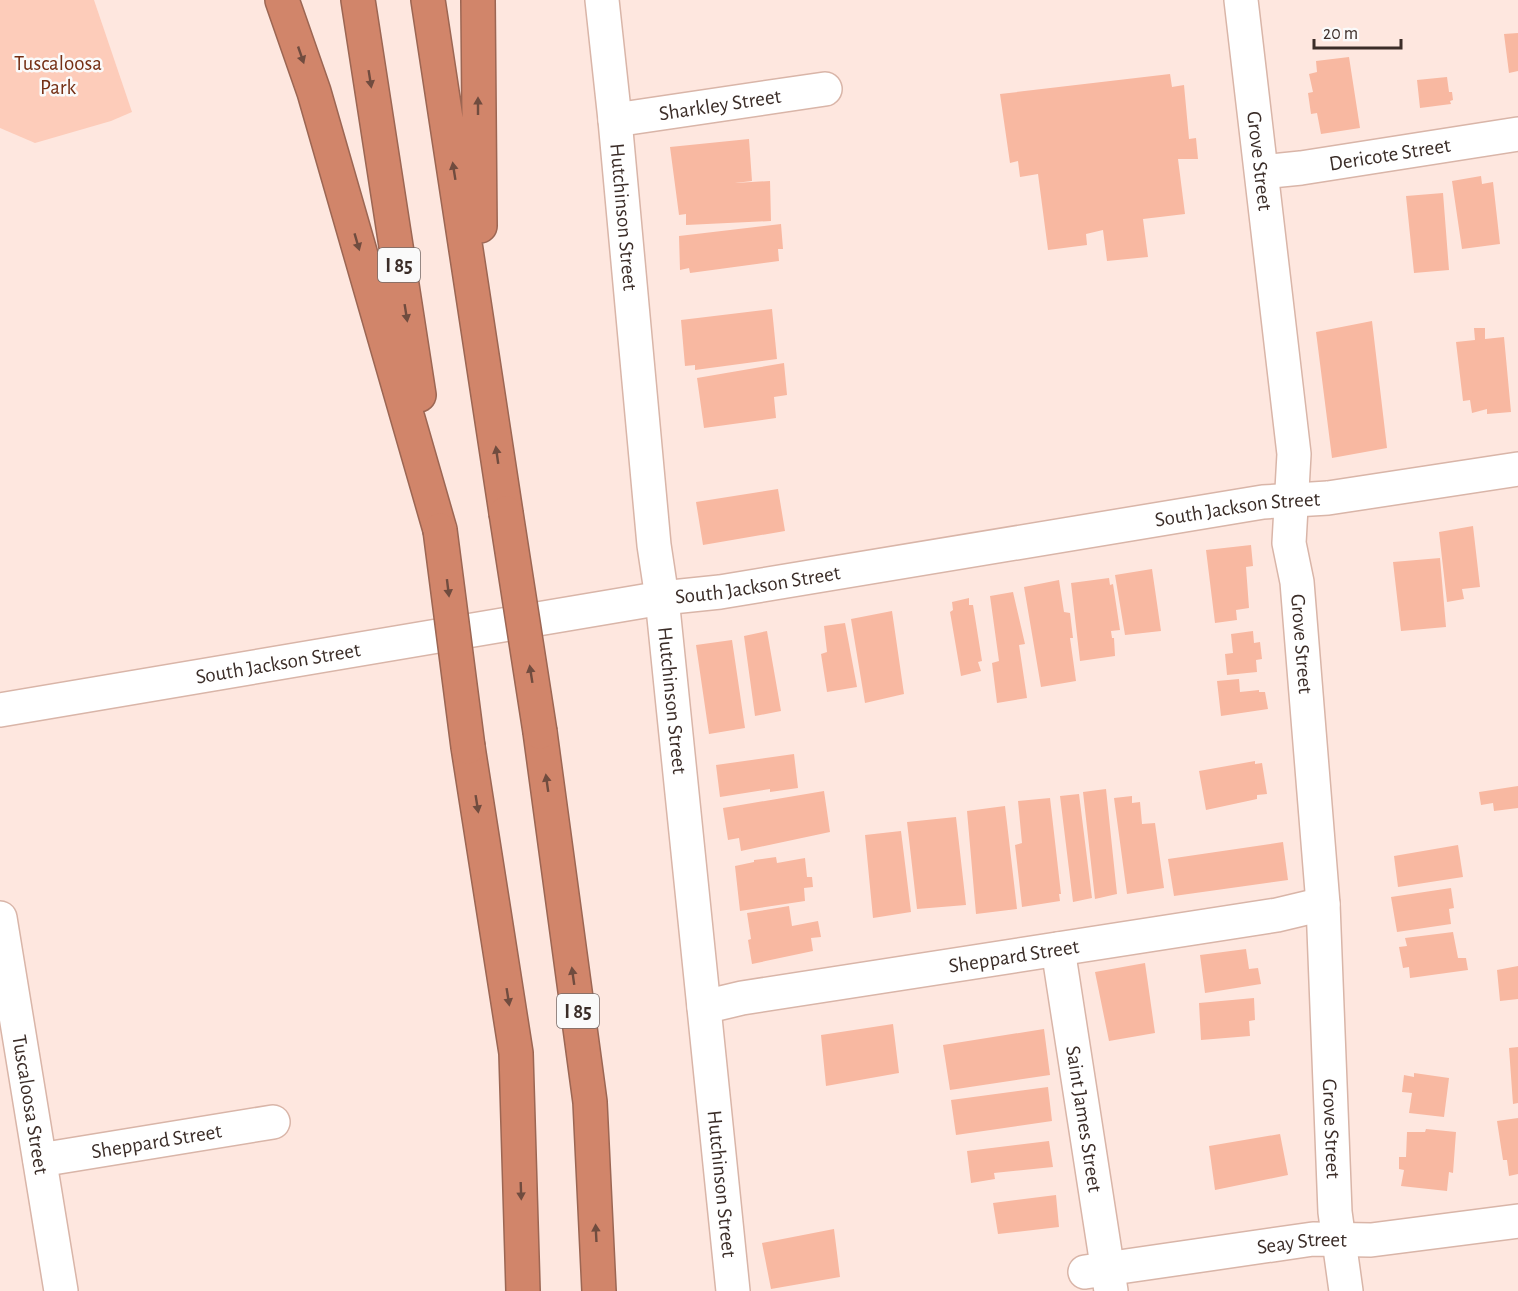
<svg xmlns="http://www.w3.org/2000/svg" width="1518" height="1291" viewBox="0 0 1518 1291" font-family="'Alegreya Sans',sans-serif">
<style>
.green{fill:#fdccba}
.building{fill:#f8b8a1}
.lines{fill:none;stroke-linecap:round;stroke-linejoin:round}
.street-casing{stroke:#d9b5a8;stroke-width:36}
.highway-casing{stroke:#9c6653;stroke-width:36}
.street{stroke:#fff;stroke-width:33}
.highway{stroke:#d1856a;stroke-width:33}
.highway-bridge-casing{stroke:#9c6653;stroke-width:36;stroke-linecap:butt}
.highway-bridge{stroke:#d1856a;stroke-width:33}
.oneway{fill:#704c3f}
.labels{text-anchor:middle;stroke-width:5;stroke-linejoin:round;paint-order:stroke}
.shield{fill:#fafafa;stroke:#746a67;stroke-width:1.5}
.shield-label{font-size:20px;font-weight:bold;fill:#3b2d28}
.park-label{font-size:21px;fill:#742f14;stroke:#fafafa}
.street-label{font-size:21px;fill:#3b2d28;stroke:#fafafa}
</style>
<rect width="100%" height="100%" fill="#fee7df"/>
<path class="green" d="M0 0H94L132 112 111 121 35 143 0 128Z"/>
<path class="building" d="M1518 33V71L1509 73 1504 34Z
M1349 57 1360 128 1321 134 1317 113 1311 114 1308 93 1313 92 1309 74 1317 72 1316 61Z
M1170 74 1172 87 1184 85 1189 139 1196 138 1198 159H1178L1185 214 1143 219 1148 257 1107 261 1103 230 1086 234 1087 245 1048 250 1038 174 1020 177 1018 161 1010 163 1000 94Z
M1447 77 1449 92H1452L1453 100 1450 101 1451 104 1420 108 1417 80Z
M749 139 752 181 735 183 770 181 771 221 686 225V214L679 215 670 147Z
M1481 176 1482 184 1493 182 1500 244 1462 249 1452 181Z
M1443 193 1449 270 1414 273 1406 196Z
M781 224 783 249H778L779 261 690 273 689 268 680 270 679 236Z
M772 309 777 359 695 370V365L685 366 681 320Z
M1372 321 1387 448 1332 458 1316 332Z
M1474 328H1485V339L1504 337 1511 412 1487 414V409L1472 413 1470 400 1463 401 1456 342 1475 340Z
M784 363 787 395 774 397 776 418 704 428 697 378Z
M778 489 785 531 703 545 696 502Z
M1473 526 1480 587 1462 589 1464 599 1447 602 1439 532Z
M1251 545 1253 566 1246 567 1249 608 1236 610 1237 620 1215 623 1206 550Z
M1440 558 1446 627 1401 631 1393 562Z
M1152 569 1161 631 1125 635 1115 575Z
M1109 578 1110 585 1113 584 1120 630 1111 631 1112 638H1114L1115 656 1080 661 1071 583Z
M1059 580 1064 612 1070 613 1073 638H1070L1076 681 1041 687 1024 587Z
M1013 592 1025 644 1019 645 1027 698 997 703 992 663 999 661 990 596Z
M969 598V605H973L982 661 978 662 981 671 961 676 950 612 953 610 952 602Z
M892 611 904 694 865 703 851 619Z
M845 623 857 687 827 692 821 654 827 652 824 626Z
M767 631 781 711 755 716 744 636Z
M1253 631 1254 643 1260 642 1262 659 1256 660 1257 672 1227 675 1225 654 1233 653 1231 634Z
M732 640 745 728 709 734 696 645Z
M1239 679 1240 692 1259 690V692H1265L1268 709 1221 716 1217 681Z
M794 754 798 788 770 792V789L720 797 716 765Z
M1255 761V764L1262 763 1267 794 1257 795V799L1206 810 1199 771Z
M1518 786V808L1494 811 1493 803 1481 805 1479 792Z
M1106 789 1117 894 1095 899 1083 792Z
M824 791 830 832 741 851 739 838 728 840 723 808Z
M1079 794 1092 898 1073 902 1060 796Z
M1132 796V803L1140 802 1142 824 1155 823 1164 888 1127 894 1114 798Z
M1050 798 1061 894H1059L1060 901 1022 907 1015 845 1022 843 1018 801Z
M1005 806 1017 909 976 914 967 811Z
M956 817 966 905 917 909 907 822Z
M901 831 911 912 873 918 865 835Z
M1283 842 1288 880 1174 896 1168 859Z
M1458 845 1463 877 1398 887 1394 856Z
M776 857 777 863 805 858 807 877H812L813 887 804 888 805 901 740 911 735 866 754 862V860Z
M1451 888 1454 908 1449 909 1451 924 1397 932 1391 897Z
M789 906 792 926 818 921 821 937 811 938 813 951 752 964 748 940 751 939 747 913Z
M1453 932 1458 958H1466L1468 970 1410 978 1409 967 1403 968 1399 947 1407 946 1405 938Z
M1246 949 1249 969 1258 968 1261 984 1205 993 1200 955Z
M1145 963 1155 1033 1109 1041 1095 972Z
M1518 966V999L1500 1001 1497 970Z
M1254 998 1255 1020 1249 1021 1250 1036 1201 1040 1199 1003Z
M893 1024 899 1073 826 1086 821 1035Z
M1044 1029 1050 1075 950 1090 943 1045Z
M1518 1047V1103L1513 1104 1509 1048Z
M1414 1073 1449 1078 1444 1117 1409 1113 1412 1093 1402 1092 1404 1075 1414 1077Z
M1048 1087 1052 1121 956 1135 951 1100Z
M1518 1118V1174L1509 1176 1507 1160H1503L1497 1121Z
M1426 1129 1456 1132 1453 1173 1449 1172 1447 1191 1401 1186 1404 1170 1399 1169V1157H1406L1407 1132H1425Z
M1280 1134 1288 1175 1215 1190 1209 1146Z
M1049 1141 1053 1167 994 1173 995 1179 971 1183 967 1151Z
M1056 1195 1059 1227 998 1234 993 1203Z
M834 1229 840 1277 771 1289 762 1243Z"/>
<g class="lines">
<defs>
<g id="street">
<path id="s1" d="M602 0 615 120 654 545 662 598 733 1291"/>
<path id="s2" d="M1241 0 1294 454 1289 543 1297 582 1323 904 1335 1212 1346 1291"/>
<path id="s3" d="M615 120 825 89"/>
<path id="s4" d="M1262 172 1301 168 1518 134"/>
<path id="s5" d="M0 710 662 598 720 592 1263 502 1328 498 1518 469"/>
<path id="s6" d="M0 918 61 1291"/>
<path id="s7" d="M1058 949 1111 1291"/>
<path id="s8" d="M704 1007 742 998 1277 915 1323 904"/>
<path id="s9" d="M40 1160 273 1122"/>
<path id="s10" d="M1085 1272 1313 1239 1371 1240 1518 1221"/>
</g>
<path id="highway" d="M282 0 314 92 440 530
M358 0 419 395
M428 0 506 513
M478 0 480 226
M540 732 590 1102 599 1291
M468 747 516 1053 523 1291"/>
</defs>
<use href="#street" class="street-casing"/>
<use href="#highway" class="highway-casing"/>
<use href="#street" class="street"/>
<use href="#highway" class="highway"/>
<defs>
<path id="highway-bridge" d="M506 513 540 732
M440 530 468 747"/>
</defs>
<use href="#highway-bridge" class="highway-bridge-casing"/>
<use href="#highway-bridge" class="highway-bridge"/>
</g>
<defs><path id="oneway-solid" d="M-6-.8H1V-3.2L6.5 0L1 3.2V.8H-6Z" transform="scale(1.5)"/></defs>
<g class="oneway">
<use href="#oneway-solid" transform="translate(301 55) rotate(71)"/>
<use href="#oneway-solid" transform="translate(370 79) rotate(81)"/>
<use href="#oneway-solid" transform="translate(478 106) rotate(-90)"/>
<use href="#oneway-solid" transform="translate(454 171) rotate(-99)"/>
<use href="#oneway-solid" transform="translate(357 242) rotate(74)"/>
<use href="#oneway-solid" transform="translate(406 313) rotate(81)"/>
<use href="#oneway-solid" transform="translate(497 455) rotate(-98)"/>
<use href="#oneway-solid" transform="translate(448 588) rotate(83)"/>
<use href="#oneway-solid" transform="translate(531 674) rotate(-99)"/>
<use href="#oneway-solid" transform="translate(547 783) rotate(-98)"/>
<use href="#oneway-solid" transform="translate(477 804) rotate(81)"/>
<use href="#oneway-solid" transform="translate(573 976) rotate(-98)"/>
<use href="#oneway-solid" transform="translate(508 997) rotate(81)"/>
<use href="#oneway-solid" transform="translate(521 1191) rotate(88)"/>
<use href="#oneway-solid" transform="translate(596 1233) rotate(-93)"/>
</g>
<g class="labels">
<g class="shield">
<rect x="378" y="248" width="42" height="34" rx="4.5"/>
<rect x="557" y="994" width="42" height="34" rx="4.5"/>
</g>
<g class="shield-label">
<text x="399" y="272">I 85</text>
<text x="578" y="1018">I 85</text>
</g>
<g class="park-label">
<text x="58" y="70">Tuscaloosa<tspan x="58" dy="24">Park</tspan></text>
</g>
<g class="street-label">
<text dy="7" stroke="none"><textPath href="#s3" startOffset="106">Sharkley Street</textPath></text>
<text dy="7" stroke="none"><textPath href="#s4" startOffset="129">Dericote Street</textPath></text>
<text dy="7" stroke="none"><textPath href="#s2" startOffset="162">Grove Street</textPath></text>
<text dy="7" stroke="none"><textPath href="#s1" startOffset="218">Hutchinson Street</textPath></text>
<text dy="7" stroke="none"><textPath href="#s5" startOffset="1254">South Jackson Street</textPath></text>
<text dy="7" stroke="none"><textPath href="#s5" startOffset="768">South Jackson Street</textPath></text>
<text dy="7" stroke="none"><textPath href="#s2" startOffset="648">Grove Street</textPath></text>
<text dy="7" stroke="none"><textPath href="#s5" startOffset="282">South Jackson Street</textPath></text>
<text dy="7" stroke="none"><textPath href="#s1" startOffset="704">Hutchinson Street</textPath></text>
<text dy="7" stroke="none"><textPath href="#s8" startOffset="314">Sheppard Street</textPath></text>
<text dy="7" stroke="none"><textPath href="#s6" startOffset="189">Tuscaloosa Street</textPath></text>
<text dy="7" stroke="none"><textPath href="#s7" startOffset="172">Saint James Street</textPath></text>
<text dy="7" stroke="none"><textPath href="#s2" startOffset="1134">Grove Street</textPath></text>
<text dy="7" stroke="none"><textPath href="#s9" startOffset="118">Sheppard Street</textPath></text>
<text dy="7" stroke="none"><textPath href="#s1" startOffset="1190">Hutchinson Street</textPath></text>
<text dy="7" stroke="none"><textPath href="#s10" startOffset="219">Seay Street</textPath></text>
</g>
</g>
<path d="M1314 39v9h87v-9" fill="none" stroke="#3b2d28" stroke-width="3"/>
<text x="1323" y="39" font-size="18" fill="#3b2d28" stroke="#fafafa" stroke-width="4.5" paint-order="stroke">20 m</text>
</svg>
